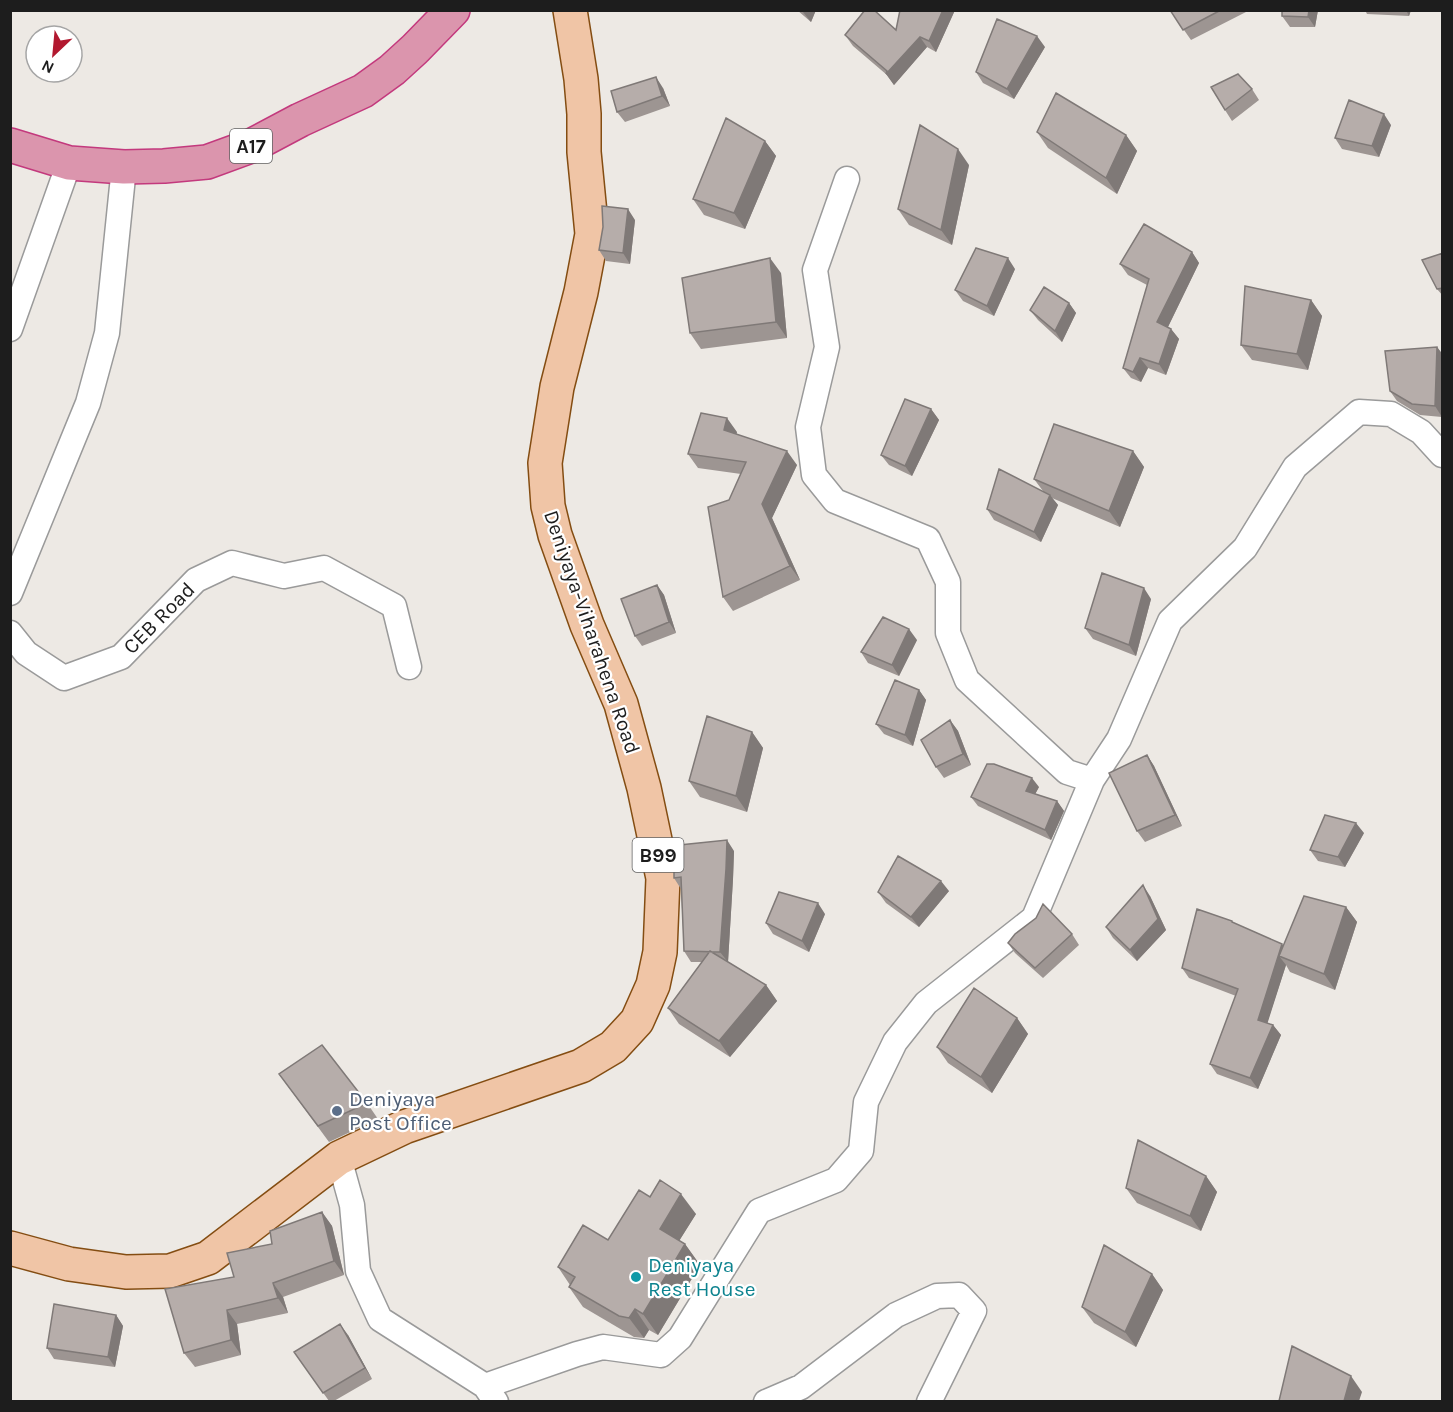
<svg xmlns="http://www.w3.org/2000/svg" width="1453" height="1412" viewBox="0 0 1453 1412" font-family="Karla,sans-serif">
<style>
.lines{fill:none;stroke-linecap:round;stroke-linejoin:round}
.street-casing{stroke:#9a9a9a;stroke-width:27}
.primary-casing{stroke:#844d12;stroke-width:36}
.highway-casing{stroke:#c3397d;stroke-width:36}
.street{stroke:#fff;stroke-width:24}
.primary{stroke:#f0c5a6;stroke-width:33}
.highway{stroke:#db95ad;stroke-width:33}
.wall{fill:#9d9592}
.shaded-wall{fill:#7f7977}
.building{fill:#b6adaa;stroke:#7f7977;stroke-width:1.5}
.service-dot{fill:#5c6f8a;stroke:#fff;stroke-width:2}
.culture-dot{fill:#0f9aa8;stroke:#fff;stroke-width:2}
.labels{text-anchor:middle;stroke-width:4.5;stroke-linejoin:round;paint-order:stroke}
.shield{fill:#fff;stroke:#616161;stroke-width:1.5}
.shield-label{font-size:20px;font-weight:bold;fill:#1d1d1d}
.street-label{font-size:21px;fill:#1d1d1d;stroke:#fff}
.service-label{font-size:21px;fill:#4e5e75;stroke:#fff;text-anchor:start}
.culture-label{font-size:21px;fill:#0d838f;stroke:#fff;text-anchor:start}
</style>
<rect width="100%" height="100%" fill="#ede9e4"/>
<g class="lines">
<defs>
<path id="street" d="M847 179 815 270 827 347 808 427 814 475 835 501 928 539 948 582V633L967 680 1067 772 1092 780
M10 329 69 163
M10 593 88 403 107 333 124 167
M10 633 26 653 64 678 121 657 196 580 232 563 284 576 324 568 394 606 409 667
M339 1158 352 1205 358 1271 380 1319 485 1386 496 1402
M485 1386 577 1354 603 1347 661 1355 680 1338 759 1211 836 1180 861 1151 866 1102 895 1042 926 1003 1034 918 1092 780 1119 739 1170 621 1245 548 1295 467 1359 412 1391 414 1421 432 1442 455
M766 1402 801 1387 896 1315 937 1296 959 1295 974 1311 929 1402"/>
<path id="primary" d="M10 1248 69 1264 126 1272 170 1271 208 1258 339 1158 404 1127 581 1066 613 1047 637 1021 653 985 660 952 663 878 644 788 621 704 587 625 555 535 548 506 545 463 557 387 581 292 592 234 584 152V114L581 79 570 10"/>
<path id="highway" d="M10 145 69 163 124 167 164 166 207 162 251 146 300 120 363 91 392 70 415 49 453 10"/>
</defs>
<use href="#street" class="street-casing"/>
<use href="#primary" class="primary-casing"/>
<use href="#highway" class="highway-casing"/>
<use href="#street" class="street"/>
<use href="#primary" class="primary"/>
<use href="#highway" class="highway"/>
</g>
<path class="wall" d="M797 10H816L811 22Z
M900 10H955L936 52 927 47 894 85 887 75 853 46 845 35 896 30Z
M1170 10H1245L1246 12 1191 40Z
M1318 10 1315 27H1290L1282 16Z
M1365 10H1411L1409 16 1367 14Z
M1045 47 1014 99 983 83 976 72Z
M663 88 670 106 625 122 617 112Z
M1252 89 1259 100 1232 121 1225 110Z
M1391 125 1379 157 1342 149 1335 138Z
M1037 132 1126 135 1137 151 1117 194 1048 148Z
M765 141 776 156 745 229 704 215 693 199Z
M969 165 952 245 909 225 898 209Z
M635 220 630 264 606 261 599 250Z
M1192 252 1199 263 1168 327 1171 329 1179 339 1166 375 1148 368 1141 382 1131 378 1123 368 1147 285 1128 275 1120 264Z
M1443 253V296L1437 289Z
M1015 269 994 316 963 301 955 290Z
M781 273 787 338 701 349 690 333Z
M1311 300 1322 316 1308 370 1252 360 1241 345Z
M1069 303 1076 313 1062 342 1038 320 1030 310Z
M1437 347 1443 355 1442 417 1420 415 1397 401 1390 391Z
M931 409 939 420 912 476 889 465 881 455Z
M737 432 736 434 797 465 772 518 800 580 733 611 723 597 741 474 698 468 688 454Z
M1133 451 1144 467 1120 527 1052 498 1058 505 1041 542 994 520 987 509 1043 491 1034 479Z
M657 585 664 595 676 633 642 646 635 636Z
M1151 599 1136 656 1093 639 1085 628Z
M917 640 899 676 868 663 861 652Z
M919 690 926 700 913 746 884 734 876 724Z
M950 720 958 731 971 765 944 778 936 767Z
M752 732 763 748 747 812 700 797 689 781Z
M1147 755 1154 766 1182 826 1145 842 1137 831Z
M1039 787 1035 794 1057 801 1064 811 1051 840 978 806 971 797Z
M1364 833 1345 867 1318 861 1310 850Z
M734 851 733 879 728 962 766 985 777 1001 730 1057 679 1024 668 1008 702 962H691L684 951 681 889 674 878Z
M949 891 919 927 886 903 878 892Z
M1150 896 1166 930 1137 961 1113 938 1106 927Z
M1346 907 1357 922 1335 990 1290 972 1286 965 1267 1023 1273 1025 1281 1035 1258 1089 1217 1074 1210 1064 1236 996 1189 978 1182 968 1234 923 1283 946Z
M825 914 809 952 773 934 766 923Z
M1072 934 1079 945 1043 978 1015 953 1008 943Z
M1017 1018 1028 1034 992 1093 948 1063 937 1047Z
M279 1074 367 1103 378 1119 329 1142Z
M1206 1176 1217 1192 1201 1231 1137 1203 1126 1188Z
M650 1197 696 1214 679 1241 685 1244 700 1265 658 1335 649 1330 644 1338 634 1337 583 1307 569 1287 570 1285 558 1267 608 1240Z
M322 1212 332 1226 344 1275 283 1297 288 1313 237 1324 241 1355 195 1367 184 1353 234 1277 272 1244Z
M1152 1274 1163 1290 1136 1347 1094 1323 1082 1307Z
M116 1315 123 1326 115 1367 54 1359 47 1348Z
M348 1335 372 1379 334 1401H329L294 1352Z"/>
<path class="shaded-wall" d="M804 10H816L811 22 803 12Z
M943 10H955L936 52 929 41Z
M1309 10H1318L1315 27 1308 17Z
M1406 10H1411L1409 16Z
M1037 36 1045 47 1014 99 1007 89Z
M920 37 927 47 894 85 886 74Z
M656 77 663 88 670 106 662 96Z
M1384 114 1391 125 1379 157 1372 146Z
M1126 135 1137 151 1117 194 1106 178Z
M765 141 776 156 745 229 734 213Z
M958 149 969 165 952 245 941 230Z
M628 209 635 220 630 264 623 253Z
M1192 252 1199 263 1165 333 1157 322Z
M770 258 781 273 787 338 776 322Z
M1008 258 1015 269 994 316 987 306Z
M1311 300 1322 316 1308 370 1297 354Z
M1069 303 1076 313 1062 342 1055 331Z
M1171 329 1179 339 1166 375 1159 364Z
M1437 347 1443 355 1442 417 1435 406Z
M1140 358 1148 368 1141 382 1133 372Z
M931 409 939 420 912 476 905 466Z
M727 418 737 432 734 444 724 430Z
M787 451 797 465 772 518 800 580 790 566 762 504Z
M1133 451 1144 467 1120 527 1109 511Z
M1050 495 1058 505 1041 542 1034 532Z
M657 585 664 595 676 633 669 622Z
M1144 588 1151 599 1136 656 1129 645Z
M909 629 917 640 899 676 892 665Z
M919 690 926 700 913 746 905 735Z
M950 720 958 731 971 765 963 754Z
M752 732 763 748 747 812 736 796Z
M1147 755 1154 766 1182 826 1175 815Z
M1032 778 1039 787 1032 800 1026 791Z
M1057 801 1064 811 1051 840 1045 830Z
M1356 823 1364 833 1345 867 1338 857Z
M727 840 734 851 733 879 728 962 720 952Z
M941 881 949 891 919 927 911 917Z
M1143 885 1150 896 1166 930 1137 961 1130 950Z
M818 903 825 914 809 952 802 941Z
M1346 907 1357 922 1335 990 1324 974Z
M1282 944 1289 954 1279 956 1286 965 1265 1031 1258 1020Z
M766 985 777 1001 730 1057 719 1041Z
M1017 1018 1028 1034 992 1093 981 1077Z
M1273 1025 1281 1035 1258 1089 1250 1078Z
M1206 1176 1217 1192 1201 1231 1190 1216Z
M681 1194 696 1214 674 1249 660 1229Z
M322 1212 332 1226 344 1275 334 1261Z
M685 1244 700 1265 658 1335 643 1314Z
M1152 1274 1163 1290 1136 1347 1125 1332Z
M273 1283 283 1297 288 1313 278 1298Z
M635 1309 649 1330 644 1338 629 1318Z
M227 1310 237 1324 241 1355 231 1340Z
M116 1315 123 1326 115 1367 108 1357Z
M340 1324 348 1335 372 1379 365 1368Z
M1351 1376 1362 1392 1359 1401H1344Z"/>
<path class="building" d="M865 10H874L896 30 900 10H943L929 41 920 37 886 74 887 71 845 35Z
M1170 10H1221L1183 30Z
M1282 10H1309L1308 17 1282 16Z
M997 19 1037 36 1007 89 976 72Z
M1238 74 1252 89 1225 110 1211 87Z
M656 77 662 96 617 112 611 91Z
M1056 93 1126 135 1106 178 1037 132Z
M1349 100 1384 114 1372 146 1335 138Z
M726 118 765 141 734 213 693 199Z
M920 125 958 149 941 230 898 209Z
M602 206 628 209 623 253 599 250 603 227Z
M1144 224 1192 252 1157 322 1171 329 1159 364 1140 358 1133 372 1123 368 1149 279 1120 264Z
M976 248 1008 258 987 306 955 290Z
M1443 253V288L1437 289 1422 260Z
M770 258 776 322 690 333 682 278Z
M1245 286 1311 300 1297 354 1241 345Z
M1044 287 1069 303 1055 331 1030 310Z
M1437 347 1435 406 1412 404 1390 391 1385 351Z
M905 399 931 409 905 466 881 455Z
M701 413 727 418 724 430 787 451 762 504 790 566 723 597 708 507 729 500 746 462 688 454Z
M1054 424 1133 451 1109 511 1034 479Z
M999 469 1050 495 1034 532 987 509Z
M1102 573 1144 588 1129 645 1085 628Z
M657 585 669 622 635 636 621 599Z
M883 617 909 629 892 665 861 652Z
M895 680 919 690 905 735 876 724Z
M707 716 752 732 736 796 689 781Z
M950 720 963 754 936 767 921 740Z
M1147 755 1175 815 1137 831 1109 773Z
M987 764H994L1032 778 1026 791 1057 801 1045 830 971 797Z
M1325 815 1356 823 1338 857 1310 850Z
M727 840 726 869 720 952 684 951 681 877 674 878V864L670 846Z
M898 856 941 881 911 917 878 892Z
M1143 885 1158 919 1130 950 1106 927Z
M779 892 818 903 802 941 766 923Z
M1304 896 1346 907 1324 974 1279 956Z
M1043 904 1072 934 1035 968 1008 943 1015 934 1036 918Z
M1197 909 1232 921V922L1282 944 1258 1020 1273 1025 1250 1078 1210 1064 1238 989 1182 968Z
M710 951 766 985 719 1041 668 1008Z
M974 988 1017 1018 981 1077 937 1047Z
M322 1045 367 1103 318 1126 279 1074Z
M1138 1140 1206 1176 1190 1216 1126 1188Z
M660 1180 681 1194 660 1229 685 1244 643 1314 635 1309 629 1318 619 1316 569 1287 575 1277 558 1267 583 1225 608 1240 639 1190 650 1197Z
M322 1212 334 1261 273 1283 278 1298 227 1310 231 1340 184 1353 165 1289 234 1277 227 1253 272 1244 270 1231Z
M1104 1245 1152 1274 1125 1332 1082 1307Z
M54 1304 116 1315 108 1357 47 1348Z
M340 1324 365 1368 323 1393 294 1352Z
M1292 1346 1351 1376 1344 1401H1279Z"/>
<circle class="service-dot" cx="337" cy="1111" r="6"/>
<circle class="culture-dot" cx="636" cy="1277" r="6"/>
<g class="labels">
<g class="shield">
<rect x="230" y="129" width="42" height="34" rx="4.5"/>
<rect x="632.5" y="838" width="51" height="34" rx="4.5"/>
</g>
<g class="shield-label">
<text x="251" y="153">A17</text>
<text x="658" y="862">B99</text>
</g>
<g class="street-label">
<text transform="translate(159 618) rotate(-45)" y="7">CEB Road</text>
<text transform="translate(592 632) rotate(71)" y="7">Deniyaya-Viharahena Road</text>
</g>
<g class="service-label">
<text x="349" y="1106">Deniyaya<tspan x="349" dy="24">Post Office</tspan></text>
</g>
<g class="culture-label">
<text x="648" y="1272">Deniyaya<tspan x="648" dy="24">Rest House</tspan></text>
</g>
</g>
<rect width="1453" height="1412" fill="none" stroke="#1d1d1d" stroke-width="24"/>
<g transform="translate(54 54) rotate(206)"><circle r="28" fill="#ffffff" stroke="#a5a5a5" stroke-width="1.5"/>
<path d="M0-4.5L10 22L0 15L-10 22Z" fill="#b2182f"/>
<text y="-9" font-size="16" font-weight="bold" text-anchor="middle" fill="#1d1d1d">N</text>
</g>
</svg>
